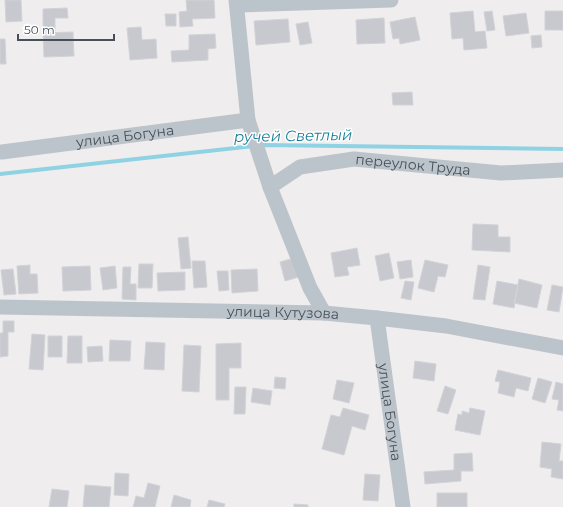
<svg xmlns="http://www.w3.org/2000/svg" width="563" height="507" viewBox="0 0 563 507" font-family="Montserrat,sans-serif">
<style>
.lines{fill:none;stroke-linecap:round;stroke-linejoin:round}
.stream{stroke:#8fd2e3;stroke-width:4}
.building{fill:#c7c9cf;stroke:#d1d3d8}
.minor{stroke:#bcc4cb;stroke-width:15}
.labels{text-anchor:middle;stroke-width:3;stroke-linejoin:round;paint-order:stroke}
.street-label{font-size:14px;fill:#475058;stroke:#fff}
.water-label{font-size:15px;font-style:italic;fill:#197f98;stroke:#fff}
</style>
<rect width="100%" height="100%" fill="#efeded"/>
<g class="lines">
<path class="stream" d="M0 174 263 145 563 149"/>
</g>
<path class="building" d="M5 0H21L22 21 6 22Z
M186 0H214L215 18 192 19 193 26 180 27 179 12 187 11Z
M67 8 68 18H55V32L43 33V9Z
M473 11 475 32 485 31 487 48 464 50 463 38 452 39 450 13Z
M492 11 495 30 487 31 484 12Z
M545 11H563V30H545Z
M526 13 529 33 506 36 503 16Z
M165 14H176V26H166Z
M415 17 420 40 400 44 399 38 393 39 390 22Z
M384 18 385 43 357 44 356 20Z
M288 19 290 42 256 45 254 21Z
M308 22 312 43 300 45 296 24Z
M141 27 142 40 156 39 157 58 130 60 127 28Z
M73 32 74 56 44 57 43 33Z
M215 34 216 48 208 49V60L172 62 171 51 189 50V35Z
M541 35 542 47 532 48 531 36Z
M0 39H5L6 64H0Z
M412 92 413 105H393L392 93Z
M473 224 498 225V237H510V252L472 250Z
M188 237 191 268 181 269 178 238Z
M357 248 360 265 347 267 349 275 335 277 331 253Z
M389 253 394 278 380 281 375 256Z
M294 258 299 277 285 281 280 262Z
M411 260 413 277 400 279 397 262Z
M425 260 448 265 445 277 438 276 434 292 418 288Z
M192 261H205L207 287 194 288Z
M139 264H153L152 288H138Z
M30 265V274H37L38 293 19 294 17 266Z
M478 265 490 267 485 300 473 299Z
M90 266 91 290 63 291 62 267Z
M115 266 117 288 103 290 100 268Z
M123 267H131L130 284H136V300L122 299Z
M13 269 16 294 4 295 1 270Z
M257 269 258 291 232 293 231 270Z
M217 271H228L229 290 219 291Z
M185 272V290L158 291 157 273Z
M519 279 542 285 537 308 514 303Z
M405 281 414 282 411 300 401 298Z
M497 281 518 285 514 308 493 304Z
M552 285 563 287 559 312 547 310Z
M3 321H14V332H8V356L0 357V333H3Z
M32 334 45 335 43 370 29 369Z
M48 336H62V357H48Z
M68 336H82V363H67Z
M110 340 131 341 130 361H109Z
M146 342 165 343 164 370 144 369Z
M241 343V368H229V400H216V344Z
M184 345 201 346 199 392 182 391Z
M102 346 103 361 88 362 87 347Z
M415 361 436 364 434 381 413 378Z
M498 370 531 378 528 391 516 388 514 397 498 393 500 382 495 381Z
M275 377 286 378 285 389 274 388Z
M538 378 552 382 545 403 532 399Z
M337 380 354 383 349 403 333 399Z
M556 382 563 384V411L557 410 559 400 552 399Z
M445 386 456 390 448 414 437 411Z
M235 387H246L245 414H234Z
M253 388 272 391 270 405 251 402Z
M343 408 369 415 365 430 352 426 344 455 322 449 331 415 340 417Z
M470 408 485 411 480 435 455 430 458 414 462 415V411L469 413Z
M542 442 561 444 559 461H563V479L551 477 552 469 540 467Z
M472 453 473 471H461V481L425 484 424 472 454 470V454Z
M115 473 129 474 128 496 114 495Z
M365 474 380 475 378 501 363 500Z
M148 483 160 486 155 507H133L136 496 144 498Z
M85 485 111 487 109 507H83Z
M52 489 69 491 67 507H49Z
M437 493H467V507H437Z
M174 495 191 500 190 507H171Z
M209 500 225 504 224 507H207Z
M294 504 308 505V507H294Z"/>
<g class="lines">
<g class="minor">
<path d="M236 0 248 120 270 187 310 288 324 313"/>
<path d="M237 5 391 0"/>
<path id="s1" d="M2 152 248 120"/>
<path id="s2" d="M270 187 300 167 354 159 501 173 563 170"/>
<path id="s3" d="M0 307 324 313 377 318 446 326 563 348"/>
<path id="s4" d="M377 318 403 507"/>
</g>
</g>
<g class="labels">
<g class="street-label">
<text dy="5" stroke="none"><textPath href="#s1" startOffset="124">улица Богуна</textPath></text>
<text dy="5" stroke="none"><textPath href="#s2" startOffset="150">переулок Труда</textPath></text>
<text dy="5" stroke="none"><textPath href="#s3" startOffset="283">улица Кутузова</textPath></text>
<text dy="5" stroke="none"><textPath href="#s4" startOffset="95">улица Богуна</textPath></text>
</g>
<g class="water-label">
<text transform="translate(293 136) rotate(-1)" y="5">ручей Светлый</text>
</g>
</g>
<path d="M18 34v6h96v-6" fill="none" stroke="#475058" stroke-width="2"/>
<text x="24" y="34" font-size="12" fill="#475058" stroke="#ffffff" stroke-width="3" paint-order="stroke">50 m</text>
</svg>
